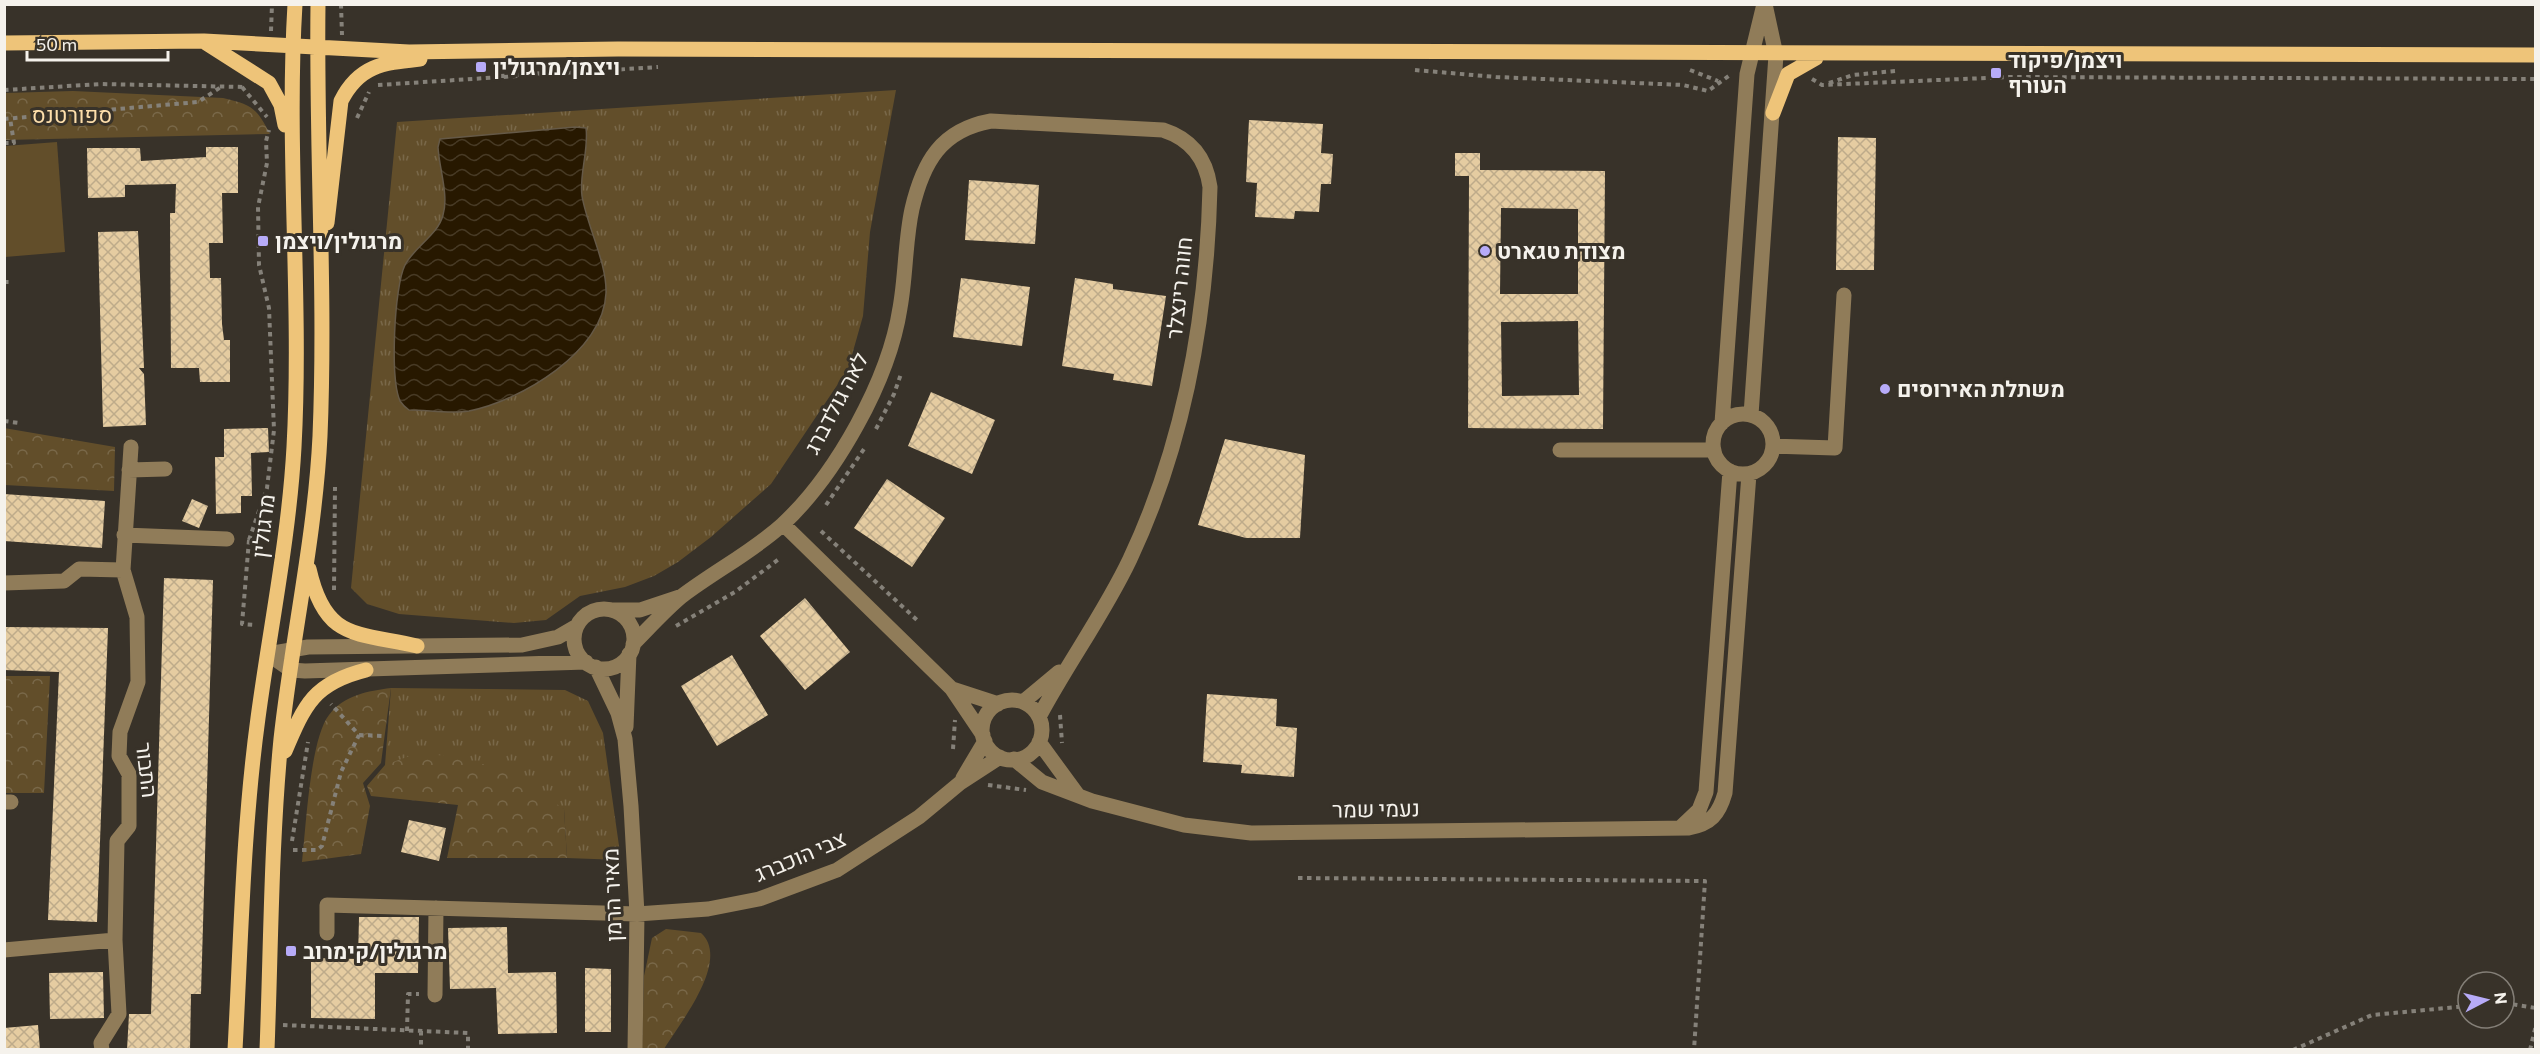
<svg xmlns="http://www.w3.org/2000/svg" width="2540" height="1054" viewBox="0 0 2540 1054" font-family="Commissioner,Heebo,sans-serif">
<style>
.grass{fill:url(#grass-tufts)}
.forest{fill:url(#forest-crowns)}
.garden{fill:#624e2a}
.water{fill:url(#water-waves);stroke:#655947;stroke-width:1.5}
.building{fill:url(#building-cross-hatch);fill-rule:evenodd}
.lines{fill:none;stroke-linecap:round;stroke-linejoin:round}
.path{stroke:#858179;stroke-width:4;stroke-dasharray:4.5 4.5;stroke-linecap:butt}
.minor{stroke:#907c59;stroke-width:15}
.major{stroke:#eec479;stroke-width:15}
.poi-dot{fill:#b7abf8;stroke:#383229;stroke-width:2}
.labels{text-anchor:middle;stroke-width:6;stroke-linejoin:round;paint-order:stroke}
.poi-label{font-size:22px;font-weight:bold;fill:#f5f2ec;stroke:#383229;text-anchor:start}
.park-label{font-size:22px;fill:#fddeab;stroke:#383229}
.street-label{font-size:22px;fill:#f5f2ec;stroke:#383229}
</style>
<defs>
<pattern id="grass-tufts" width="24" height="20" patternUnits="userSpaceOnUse" patternTransform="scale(1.5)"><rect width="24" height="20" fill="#624e2a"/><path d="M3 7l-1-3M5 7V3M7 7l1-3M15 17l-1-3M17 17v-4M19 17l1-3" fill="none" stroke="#796849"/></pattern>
<pattern id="forest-crowns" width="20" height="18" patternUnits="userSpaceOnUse" patternTransform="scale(1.5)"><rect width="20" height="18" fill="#624e2a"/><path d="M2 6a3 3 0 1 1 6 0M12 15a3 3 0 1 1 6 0" fill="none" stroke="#796849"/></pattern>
<pattern id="water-waves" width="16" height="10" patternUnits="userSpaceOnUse" patternTransform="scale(1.5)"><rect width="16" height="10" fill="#271800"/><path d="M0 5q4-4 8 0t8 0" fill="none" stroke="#473a25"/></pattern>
<pattern id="building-cross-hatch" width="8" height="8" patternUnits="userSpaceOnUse" patternTransform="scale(1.5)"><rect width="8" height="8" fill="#e5cca1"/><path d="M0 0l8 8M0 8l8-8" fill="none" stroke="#beab8a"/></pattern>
</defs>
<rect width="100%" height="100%" fill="#383229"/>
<path class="grass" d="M896 90 870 232 863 316 848 369 771 484 711 537 678 562 654 576 625 587 580 596 546 620 514 623 399 614 367 604 351 588 397 122Z
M391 688 565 690 588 701 603 733 621 860 567 858 564 809 385 765Z"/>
<path class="forest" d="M73 91 223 98C252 105 256 107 270 134L5 140V93Z
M4 428 115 447 114 491 5 485Z
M5 676H50L44 793H5Z
M391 688 381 763 363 783 370 806 361 854 302 862C306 828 310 739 329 715 344 695 368 691 391 688Z
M415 754C480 754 511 774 564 809L567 858H447L458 805 371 796 367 786 385 765Z
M666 929 701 933C731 960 680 1023 664 1049L642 1050 644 976 652 938Z"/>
<path class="garden" d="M57 142 65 252 5 257V146Z"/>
<path class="water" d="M575 127 586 128C589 150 579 174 582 196 587 226 607 263 606 293 604 352 520 401 469 411 450 414 428 410 409 410 406 408 402 404 400 401 390 378 394 287 405 265 415 246 438 235 443 215 449 195 439 168 438 147L440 139Z"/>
<path class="building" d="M1249 120 1323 124 1321 153 1333 154 1331 184H1321L1319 212 1295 211 1294 219 1255 217 1257 183 1246 182Z
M1838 137 1876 138 1874 270H1836Z
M206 147H238V193H222L223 243H209L210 278H221L222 324 224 340H230V382H200L199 368H171L170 213H175L176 184 125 185V197L88 198 87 148H140L141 161 206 157Z
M1455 153H1480V170L1605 171 1603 429 1468 428 1469 176H1455ZM1501 208 1578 209V294H1500ZM1578 321 1579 395 1502 396 1501 322Z
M969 180 1039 185 1035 244 965 240Z
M138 231 144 368H139L144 374 146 425 103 427 98 232Z
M961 278 1030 287 1022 346 953 337Z
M1075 278 1113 284V289L1166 296 1152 386 1113 380 1114 374 1062 366Z
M931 392 995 420 972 474 908 446Z
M268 428 269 452 251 453 252 496H241V513L216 514 215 457H224V429Z
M1225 439 1305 455 1300 538H1246L1198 525Z
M887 479 945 518 912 567 854 528Z
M4 494 105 501 102 548 4 541Z
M192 499 208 506 199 528 182 521Z
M164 578 213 580 201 994H191L190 1050H127L129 1014H151Z
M805 598 850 652 805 690 760 636Z
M4 627 108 628 97 922 48 920 59 672 4 670Z
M732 655 768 715 717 746 681 686Z
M1207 694 1277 699 1276 726 1297 728 1294 777 1241 773 1242 765 1203 762Z
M409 820 446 828 439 861 401 852Z
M359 917H419L418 973H375V1019L311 1018V958L358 959Z
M507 927 508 973 556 972 557 1033 498 1034 496 988 450 989 448 928Z
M585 968 611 969V1032H585Z
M103 972 104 1018 50 1019 49 973Z
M38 1025 40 1050H4V1028Z"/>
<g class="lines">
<path class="path" d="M341 4 342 35
M271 31 272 4
M1415 70 1496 77 1683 85 1708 91 1730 75
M1690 70 1718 81
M500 76 615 68
M1812 79 1822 85 2009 77 2536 79
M1829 83 1853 75 1895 71
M378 85 658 67
M242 87 267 117
M4 90 101 84 244 87
M357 118 369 92
M4 119 198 102 221 87
M4 143H14L10 118
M4 282H11
M4 421 19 423
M876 429 894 394 901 374
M826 505 866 446
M821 531 917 620
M249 540 267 488 274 430 269 308 259 265 258 207 267 163 266 141 269 130
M249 540 242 624 256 625
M334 590 335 487
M676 626 735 592 779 559
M1060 715 1062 743
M359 735 384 736
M953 749 955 720
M988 785 1026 790
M292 841 308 742
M293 850H317L322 846 341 772 359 735 331 704
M1298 878 1705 881 1694 1050
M2504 1003 2536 1008
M283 1025 468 1033V1050
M407 1031 408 994H419
M421 1031V1050
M2293 1050 2372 1015 2468 1006
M2530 1050 2536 1025"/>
<path class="minor" d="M1713 444a30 30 0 1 1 60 0a30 30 0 1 1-60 0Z
M1751 415 1776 55 1765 4
M1722 423 1747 74 1764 4
M1773 446 1835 448 1844 295
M1560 450H1714
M129 470 165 469
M783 524 952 689 983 735
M124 535 227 539
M123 570 131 447
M4 583 64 581 79 569 123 570 137 617 138 682 120 732 119 756 129 774V826L117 841 115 940 4 950
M574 639a30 30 0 1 1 60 0a30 30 0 1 1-60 0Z
M612 610H640L679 597
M633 644C649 628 665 610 682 596 715 571 752 552 782 525 836 475 889 380 900 308 906 275 905 241 912 209 923 162 941 130 991 121L1163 130C1191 139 1206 158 1210 187 1207 316 1185 442 1130 559 1104 614 1067 664 1039 717
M268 654 291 670 305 671 586 662
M268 654 308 647 522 645 558 637 577 626
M596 667 618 713 625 739 631 806 637 914 635 1050
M952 689 998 704
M982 730a30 30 0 1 1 60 0a30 30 0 1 1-60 0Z
M1023 702 1059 672
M626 727 629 654
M1039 742 1077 794
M1014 759 1042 782 1092 801 1184 825 1251 833 1688 828C1711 824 1719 814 1725 793L1749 474
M963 778 985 741
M4 802H11
M1680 828 1699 810 1706 792 1730 471
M327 933V905L637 914 708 909 759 899 837 870 919 817 960 783 1000 757
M435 995 436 908
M102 1050 101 1043 119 1014 115 940"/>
<path class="major" d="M4 43 204 41 409 52 618 49 2536 55
M206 43 269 83 281 105 285 125
M1773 113 1788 74 1816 58
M327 223 341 101C359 65 383 63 420 59
M309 569C325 640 355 632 417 646
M285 751C305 704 314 683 366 670
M235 1050C241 939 243 828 258 718 270 628 289 538 294 447 302 300 286 152 295 4
M267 1050C271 946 271 842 281 739 292 638 315 538 320 436 326 293 316 148 318 4"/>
</g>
<g class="poi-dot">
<rect x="475" y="61" width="12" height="12" rx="3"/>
<rect x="1990" y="67" width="12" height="12" rx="3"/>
<rect x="257" y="235" width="12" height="12" rx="3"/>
<circle cx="1485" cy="251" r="6"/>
<circle cx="1885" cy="389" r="6"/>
<rect x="285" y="945" width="12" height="12" rx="3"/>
</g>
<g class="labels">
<g class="poi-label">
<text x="2008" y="68">ויצמן/פיקוד<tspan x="2008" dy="25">העורף</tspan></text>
<text x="493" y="75">ויצמן/מרגולין</text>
<text x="275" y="249">מרגולין/ויצמן</text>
<text x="1497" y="259">מצודת טגארט</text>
<text x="1897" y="397">משתלת האירוסים</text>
<text x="303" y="959">מרגולין/קימרוב</text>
</g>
<g class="park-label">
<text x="72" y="123">ספורטנס</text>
</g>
<g class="street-label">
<text transform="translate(1179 288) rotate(-84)" y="8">חווה רינצלר</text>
<text transform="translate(836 403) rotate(-62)" y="8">לאה גולדברג</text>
<text transform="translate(263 526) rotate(-83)" y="8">מרגולין</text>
<text transform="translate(147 770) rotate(83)" y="8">התבור</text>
<text transform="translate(1376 809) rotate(-1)" y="8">נעמי שמר</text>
<text transform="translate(800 856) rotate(-23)" y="8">צבי הוכברג</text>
<text transform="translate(612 895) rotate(-92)" y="8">מאיר הרמן</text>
</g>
</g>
<rect width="2540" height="1054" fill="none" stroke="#f5f2ec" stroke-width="12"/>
<g transform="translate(2486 1000) rotate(83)"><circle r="28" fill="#383229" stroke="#847f77" stroke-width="1.5"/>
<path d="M0-4.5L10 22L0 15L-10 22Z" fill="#b7abf8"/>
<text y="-9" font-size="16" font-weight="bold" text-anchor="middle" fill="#f5f2ec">N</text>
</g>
<path d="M27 51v9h141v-9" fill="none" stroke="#f5f2ec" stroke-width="3"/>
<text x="36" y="51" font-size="18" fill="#f5f2ec" stroke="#383229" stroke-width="4.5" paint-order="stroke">50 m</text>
</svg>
